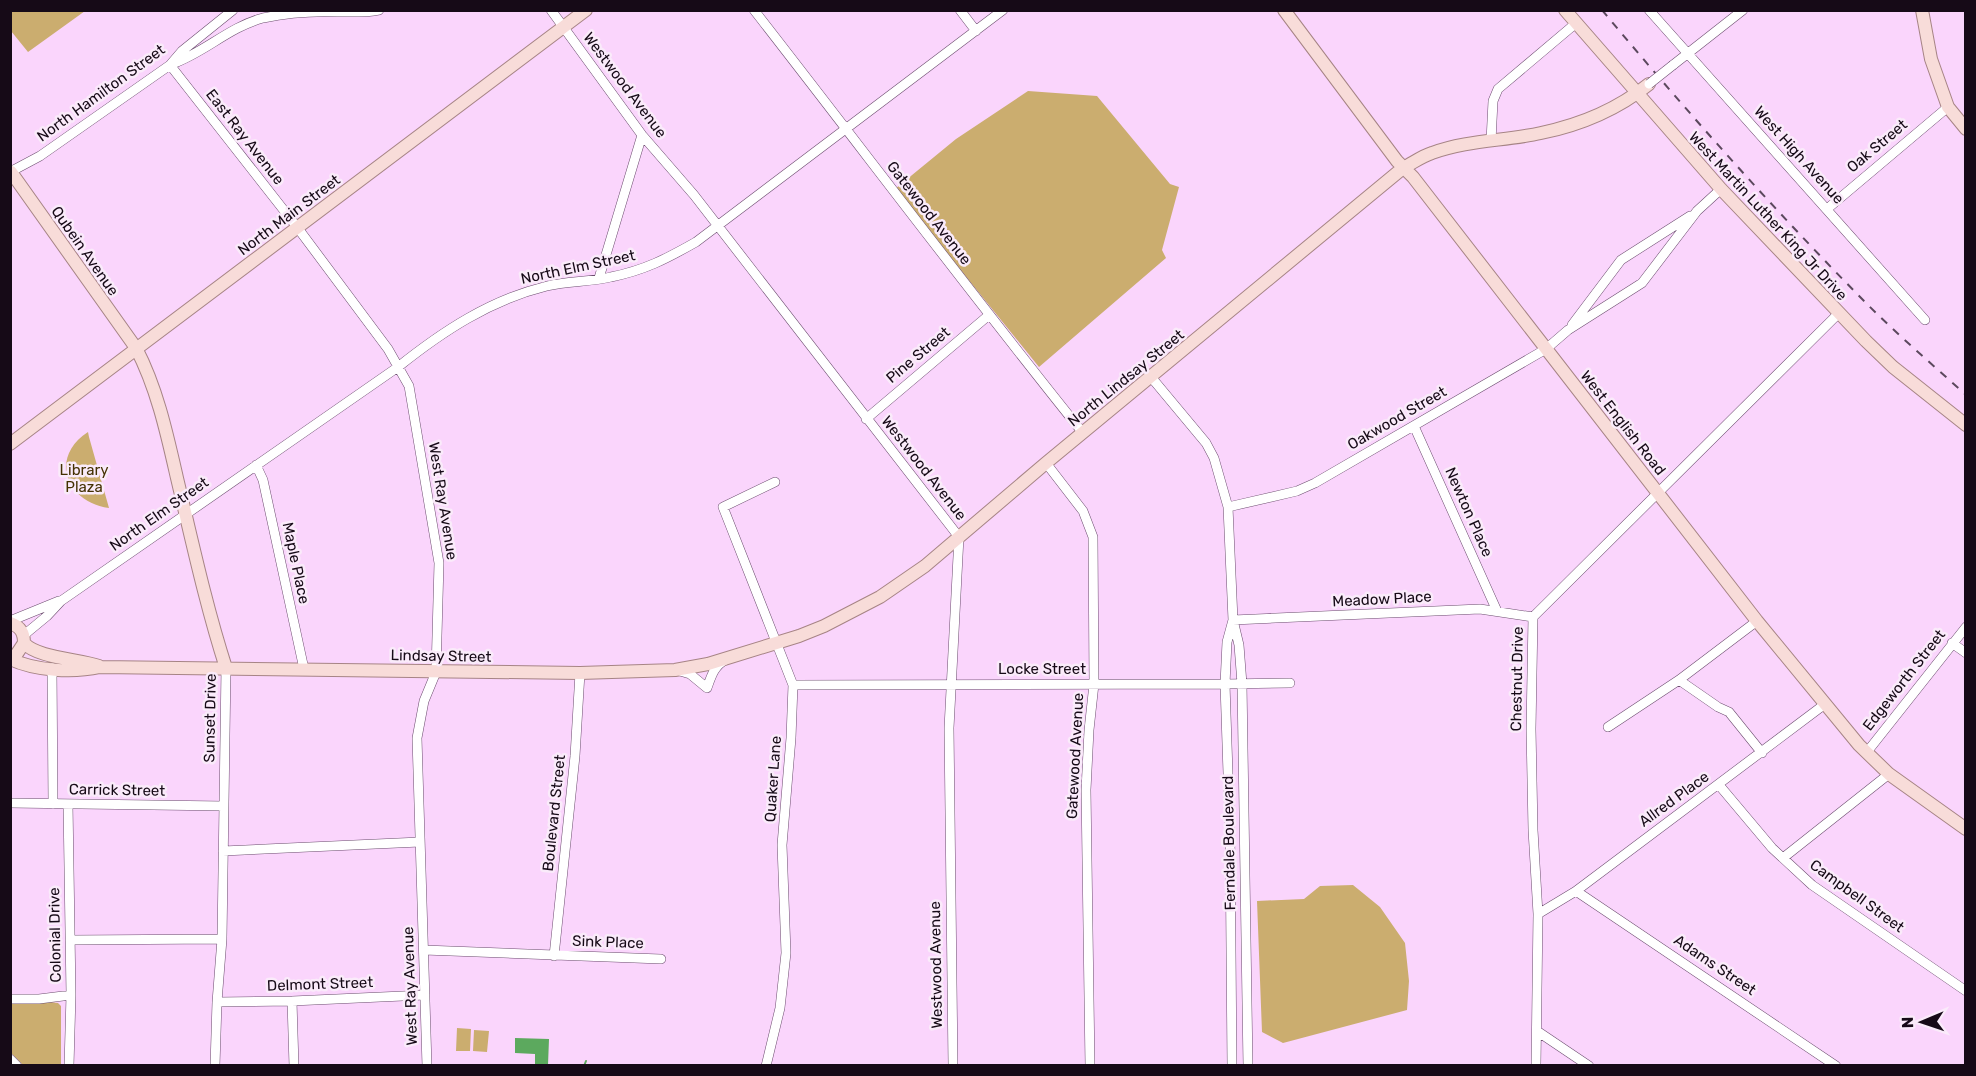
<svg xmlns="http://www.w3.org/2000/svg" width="1976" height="1076" viewBox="0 0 1976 1076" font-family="Rubik,sans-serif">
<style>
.green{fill:#cbad6f}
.water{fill:#5ca95e}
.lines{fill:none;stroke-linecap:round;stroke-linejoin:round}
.stream{stroke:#5ca95e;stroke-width:2}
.minor-casing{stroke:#6c4d6f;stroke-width:10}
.major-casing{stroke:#a68485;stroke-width:14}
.minor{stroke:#fff;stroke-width:9}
.major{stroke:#f8dcd9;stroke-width:12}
.rail{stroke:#5b485d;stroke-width:2;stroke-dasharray:8 8;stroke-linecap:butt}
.minor-bridge-casing{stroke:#6c4d6f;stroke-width:10;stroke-linecap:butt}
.minor-bridge{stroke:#fff;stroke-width:9}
.labels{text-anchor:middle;stroke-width:5;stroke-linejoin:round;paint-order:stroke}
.street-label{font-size:15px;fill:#160a17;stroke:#faebfa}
.park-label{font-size:15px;fill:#443103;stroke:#faebfa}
</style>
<rect width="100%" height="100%" fill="#fad5fc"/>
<path class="green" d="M11 10H85V11L28 52 11 31Z
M1028 91 1097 96 1170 184 1179 187 1162 250 1166 258 1039 367 895 189 956 139Z
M88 432 89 437 109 508C66 502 49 457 88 432Z
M1353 885 1380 907 1405 943 1409 981 1407 1010 1283 1043 1262 1032 1257 901 1304 899 1320 886Z
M50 1002 58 1003 61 1006V1065H23L11 1053V1003Z
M457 1028 471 1029 470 1051H456Z
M474 1030 489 1031 487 1052 473 1051Z"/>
<path class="water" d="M515 1038 549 1039 548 1065H535V1054L515 1053Z"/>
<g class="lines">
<path class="stream" d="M584 1066 586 1061"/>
<defs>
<path id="minor" d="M551 10 642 135 694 195 959 537 949 728 953 1066
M754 10C864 151 971 294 1083 433
M960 10 976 31
M1649 10 1925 320
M172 64C204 53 229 27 263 18 287 13 312 11 337 12 351 12 365 13 379 10
M170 65 297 227 388 349 409 386 439 563 436 672 424 701 417 738 427 1066
M1673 65 1743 10
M1491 141 1493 101 1498 89 1575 24
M10 172 40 156 170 65 182 51 233 10
M1827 209 1948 107
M599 278 642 135
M1572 325 1621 260 1690 216
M1151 377 1206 443 1214 458 1228 507 1233 620 1239 645 1242 684 1248 1066
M866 419 989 315
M1414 426 1497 611
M1046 463 1083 511 1093 537 1094 684 1089 730 1086 790 1090 1066
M256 465 263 480 304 669
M1228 507 1297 491 1315 483 1546 349 1568 330 1642 283 1697 211 1721 189
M1233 620 1480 609 1533 617
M10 621 59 601
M24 635 47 616 61 601 398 367C443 331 490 300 547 286 568 281 590 282 611 277 645 270 666 259 696 242L1003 10
M1952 643 1966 653
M52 668 53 804
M680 671 690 674 707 688C711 677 714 666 725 660
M1679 680 1718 707 1729 712 1762 753
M793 685 1225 684 1290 683
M1608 727 1679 680 1757 621
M1867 752 1966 627
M1719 785 1772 848 1812 885 1966 991
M10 803 224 806
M68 804 71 995 69 1066
M223 851 420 842
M1783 858 1889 774
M1576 891 1836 1066
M1538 914 1576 891 1825 704
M70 940 222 939
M424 950 661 959
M554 956 575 756 580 673
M10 999H39L71 995
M292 1001 294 1066
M217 1002 292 1001 425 995
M1537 1031 1589 1066
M10 1059 17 1066
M215 1066 217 1002 222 939 226 668
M766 1066 780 1008 786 953 782 845 791 738 793 685 723 507 775 482
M1232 1066 1230 833 1225 684 1227 642 1233 620
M1536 1066 1538 914 1533 830 1531 729 1533 617 1839 313"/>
<path id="major" d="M1284 10 1397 161 1413 177 1757 621 1859 745 1889 774 1966 829
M1565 10 1721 189 1866 341 1893 367 1966 425
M1922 10 1931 59 1948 107 1966 129
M11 172 136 348C157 388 167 434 177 478 192 541 206 606 226 668
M10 444 586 10
M10 623C21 627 24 633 24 643L16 655 10 658
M24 643C37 658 80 659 99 666
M10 659C36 671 73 673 100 667L580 673 675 670 708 664 799 636 824 626 880 597 925 566 1046 463 1403 168C1413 163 1422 156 1432 153 1467 140 1505 141 1541 133 1580 125 1618 109 1649 84"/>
</defs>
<use href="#minor" class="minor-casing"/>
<use href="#major" class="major-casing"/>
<use href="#minor" class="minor"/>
<use href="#major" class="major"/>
<path class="rail" d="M1602 10C1687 112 1775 211 1868 305 1899 336 1933 365 1966 395"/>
<defs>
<path id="minor-bridge" d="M1649 84 1673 65"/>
</defs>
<use href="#minor-bridge" class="minor-bridge-casing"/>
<use href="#minor-bridge" class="minor-bridge"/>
</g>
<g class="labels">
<g class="street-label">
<text transform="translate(625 85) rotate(53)" y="5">Westwood Avenue</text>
<text transform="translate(101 93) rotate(-36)" y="5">North Hamilton Street</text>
<text transform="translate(245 137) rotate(52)" y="5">East Ray Avenue</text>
<text transform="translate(1877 146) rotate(-40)" y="5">Oak Street</text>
<text transform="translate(1799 155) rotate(48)" y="5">West High Avenue</text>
<text transform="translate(929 213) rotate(52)" y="5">Gatewood Avenue</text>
<text transform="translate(289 215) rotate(-37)" y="5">North Main Street</text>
<text transform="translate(1768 216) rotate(47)" y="5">West Martin Luther King Jr Drive</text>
<text transform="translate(85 251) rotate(55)" y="5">Qubein Avenue</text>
<text transform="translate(578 267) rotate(-12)" y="5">North Elm Street</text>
<text transform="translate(918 355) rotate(-40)" y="5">Pine Street</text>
<text transform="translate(1126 378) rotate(-39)" y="5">North Lindsay Street</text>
<text transform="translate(1397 418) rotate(-30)" y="5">Oakwood Street</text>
<text transform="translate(1623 423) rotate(52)" y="5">West English Road</text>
<text transform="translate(924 468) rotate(52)" y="5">Westwood Avenue</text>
<text transform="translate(443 501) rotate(81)" y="5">West Ray Avenue</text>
<text transform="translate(1469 512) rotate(66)" y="5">Newton Place</text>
<text transform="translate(159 514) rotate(-35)" y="5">North Elm Street</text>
<text transform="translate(296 563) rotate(78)" y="5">Maple Place</text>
<text transform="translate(1382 599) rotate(-3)" y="5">Meadow Place</text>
<text transform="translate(441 656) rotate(1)" y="5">Lindsay Street</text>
<text x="1042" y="674">Locke Street</text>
<text transform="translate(1517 679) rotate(-89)" y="5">Chestnut Drive</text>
<text transform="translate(1904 680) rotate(-52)" y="5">Edgeworth Street</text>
<text transform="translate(210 718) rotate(-89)" y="5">Sunset Drive</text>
<text transform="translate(1075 756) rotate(-87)" y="5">Gatewood Avenue</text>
<text transform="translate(773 779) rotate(-86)" y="5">Quaker Lane</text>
<text transform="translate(117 790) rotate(1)" y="5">Carrick Street</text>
<text transform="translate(1674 799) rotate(-36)" y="5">Allred Place</text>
<text transform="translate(554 813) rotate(-84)" y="5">Boulevard Street</text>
<text transform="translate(1229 843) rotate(-91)" y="5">Ferndale Boulevard</text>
<text transform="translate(1857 896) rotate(36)" y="5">Campbell Street</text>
<text transform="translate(55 935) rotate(-91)" y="5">Colonial Drive</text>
<text transform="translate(608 942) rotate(2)" y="5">Sink Place</text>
<text transform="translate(936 965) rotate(-91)" y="5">Westwood Avenue</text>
<text transform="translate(1715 965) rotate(34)" y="5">Adams Street</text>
<text transform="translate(320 984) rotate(-2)" y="5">Delmont Street</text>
<text transform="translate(410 986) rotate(-92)" y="5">West Ray Avenue</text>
</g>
<g class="park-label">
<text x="84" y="475">Library<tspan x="84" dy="17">Plaza</tspan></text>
</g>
</g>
<rect width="1976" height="1076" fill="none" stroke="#160a17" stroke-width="24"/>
<g transform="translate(1922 1022) rotate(268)" stroke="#faebfa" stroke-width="4.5" paint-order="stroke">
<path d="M0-4.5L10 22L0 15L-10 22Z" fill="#160a17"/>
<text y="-9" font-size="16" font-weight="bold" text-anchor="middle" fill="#160a17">N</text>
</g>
</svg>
